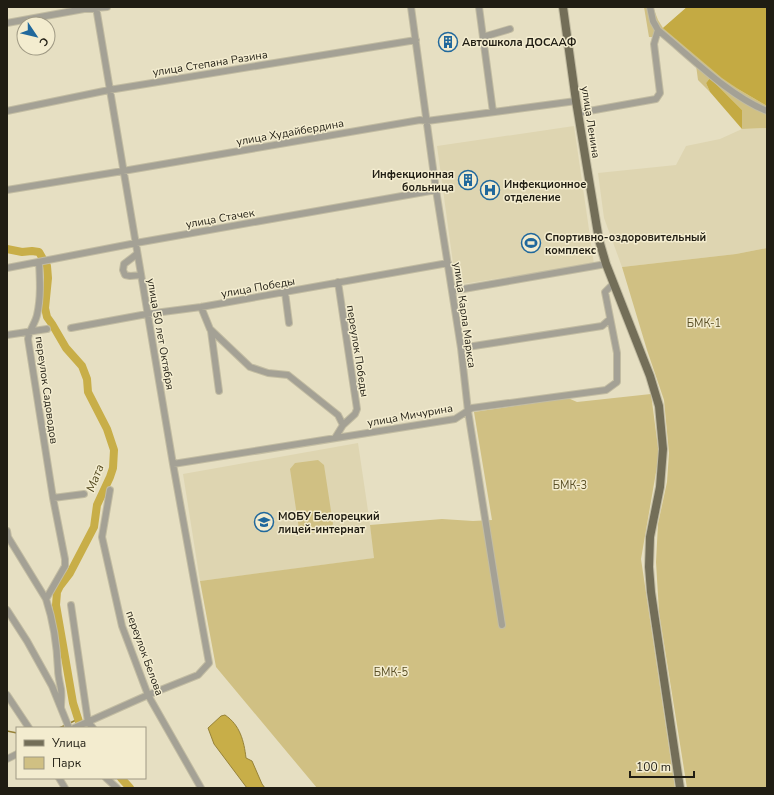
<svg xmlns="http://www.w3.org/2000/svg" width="774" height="795" viewBox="0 0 774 795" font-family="'Nunito Sans',sans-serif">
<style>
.built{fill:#ded5b1}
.green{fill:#d0c083}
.forest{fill:#c4aa43}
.water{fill:#c8ae48;stroke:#968238}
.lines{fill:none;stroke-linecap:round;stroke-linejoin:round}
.stream{stroke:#968238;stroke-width:1.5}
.river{stroke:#c8ae48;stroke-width:8}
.minor-casing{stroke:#c2bca2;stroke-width:8}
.major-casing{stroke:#c2bca2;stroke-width:10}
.minor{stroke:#a4a195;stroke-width:6}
.major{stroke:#736e58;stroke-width:8}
.labels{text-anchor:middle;stroke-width:3;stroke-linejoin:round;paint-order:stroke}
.poi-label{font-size:11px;font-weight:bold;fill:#201d13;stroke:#f3eccf;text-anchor:start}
.street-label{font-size:11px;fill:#201d13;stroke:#f3eccf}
.park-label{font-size:11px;fill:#594e24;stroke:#f3eccf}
.water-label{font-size:12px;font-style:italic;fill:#52471d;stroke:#f3eccf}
</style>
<rect width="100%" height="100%" fill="#e6dfc2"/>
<path class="built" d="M574 126 594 264 456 285 437 146Z
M767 128V248L736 254 622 267 604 218 598 173 676 165 686 146 720 139 742 129Z
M358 443 375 558 200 581 183 474Z"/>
<path class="green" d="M644 7H653L658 20 663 28 687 7 698 57 738 89 767 106V128L742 129V110L710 78 706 83 710 92 698 80 696 65 665 37H649Z
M767 248V788H687L659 612 656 562 658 524 667 482 669 453 664 400 647 350 622 267 736 254Z
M651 394 659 455 641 559 675 788H317L216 667 200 581 374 558 370 525 442 519 473 521 492 520 474 412 568 398 577 402Z
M318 460 324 465 333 524 329 530 304 534 299 529 290 469 295 463Z"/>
<path class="forest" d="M687 7H767V106L738 89 722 78 663 28Z
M710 78 742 110V129L710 92 706 83Z"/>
<path class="water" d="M225 715C240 725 244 741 246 758L252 761 262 784 265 788H247L214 744 208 728 221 716Z"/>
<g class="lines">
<path class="stream" d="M70 723 78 719
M59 728 66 725
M7 731 17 733"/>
<path class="river" d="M7 249 22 252 32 251 39 252 47 266 48 278 45 308 47 317 52 324 66 348 82 366 87 379 88 392 107 429 114 450 113 468 110 477 97 505 94 527 70 573 60 586 57 592 56 605 73 703 81 728
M121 778 130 788"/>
<defs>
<path id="minor" d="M411 7 436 190 461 348 468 411 502 625
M479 7 493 112
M650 7 653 21 658 30C690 56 729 96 767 111
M7 23 84 9 107 7
M483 37 510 29
M7 111 109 90 416 40
M578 113 656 99 660 93 654 44 658 30
M7 190 123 171 420 120 427 121 576 101
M137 254 124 264 123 270 125 275 130 276 141 275
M39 262C40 280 41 298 37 315 35 324 29 330 28 339L53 498 65 559V566L46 599
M7 268 136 243 436 190
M452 291 606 264
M285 292 289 323
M201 307 210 329 250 367 268 373 288 375 338 415 343 425
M71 328 147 314 201 307 448 263
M211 331 219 391
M7 335 47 329
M461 348 602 326 610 319
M335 438 343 425 355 414 357 409 338 282
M173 464 455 419 472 408 606 390 617 382V353L605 292 614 283
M110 490 102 537 122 626 148 695 201 788
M53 498 84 494
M7 531 8 537 46 599C54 623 57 646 58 670 58 676 60 683 61 689 62 695 61 701 61 707
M71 605 88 722 93 728
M7 610 27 641 52 686 69 728
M7 695 29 728
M74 728 148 695 198 675 209 663 173 464 96 7
M7 759 17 754
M59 778 65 788
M106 778 117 788"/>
<path id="major" d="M563 7 576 101 599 240 606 264 650 376 659 406 663 449 660 487 650 537 649 567 651 592 680 788"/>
</defs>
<use href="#minor" class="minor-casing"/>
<use href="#major" class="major-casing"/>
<use href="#minor" class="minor"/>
<use href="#major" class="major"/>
</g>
<defs>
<symbol id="building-ring" viewBox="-11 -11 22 22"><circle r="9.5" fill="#f3eccf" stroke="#20689c" stroke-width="1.5"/><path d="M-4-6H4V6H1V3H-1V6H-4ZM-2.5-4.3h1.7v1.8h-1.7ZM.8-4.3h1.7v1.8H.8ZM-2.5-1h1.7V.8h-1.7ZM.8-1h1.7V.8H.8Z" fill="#20689c"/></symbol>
<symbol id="hospital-ring" viewBox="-11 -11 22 22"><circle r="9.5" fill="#f3eccf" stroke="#20689c" stroke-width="1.5"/><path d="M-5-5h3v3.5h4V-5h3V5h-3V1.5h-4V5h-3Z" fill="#20689c"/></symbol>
<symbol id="stadium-ring" viewBox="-11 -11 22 22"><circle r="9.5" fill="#f3eccf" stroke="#20689c" stroke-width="1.5"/><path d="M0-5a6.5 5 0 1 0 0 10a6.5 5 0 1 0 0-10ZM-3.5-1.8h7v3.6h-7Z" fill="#20689c"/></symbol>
<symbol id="school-ring" viewBox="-11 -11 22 22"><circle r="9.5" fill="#f3eccf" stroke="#20689c" stroke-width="1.5"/><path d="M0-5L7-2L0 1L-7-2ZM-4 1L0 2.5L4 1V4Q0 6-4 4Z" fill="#20689c"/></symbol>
</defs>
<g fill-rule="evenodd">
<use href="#building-ring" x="437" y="31" width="22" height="22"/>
<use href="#building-ring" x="457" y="169" width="22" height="22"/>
<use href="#hospital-ring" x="479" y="179" width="22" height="22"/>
<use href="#stadium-ring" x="520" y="232" width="22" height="22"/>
<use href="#school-ring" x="253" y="511" width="22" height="22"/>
</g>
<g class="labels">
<g class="poi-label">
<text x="462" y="46">Автошкола ДОСААФ</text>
<text x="454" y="178" text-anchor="end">Инфекционная<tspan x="454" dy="13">больница</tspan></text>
<text x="504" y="188">Инфекционное<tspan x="504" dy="13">отделение</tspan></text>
<text x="545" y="241">Спортивно-оздоровительный<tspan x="545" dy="13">комплекс</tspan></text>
<text x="278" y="520">МОБУ Белорецкий<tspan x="278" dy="13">лицей-интернат</tspan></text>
</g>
<g class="street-label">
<text transform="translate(210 63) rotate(-9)" y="4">улица Степана Разина</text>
<text transform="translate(591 122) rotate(81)" y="4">улица Ленина</text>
<text transform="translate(290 132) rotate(-10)" y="4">улица Худайбердина</text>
<text transform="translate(220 218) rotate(-10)" y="4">улица Стачек</text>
<text transform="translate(258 287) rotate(-10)" y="4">улица Победы</text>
<text transform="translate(465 315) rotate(82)" y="4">улица Карла Маркса</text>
<text transform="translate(161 334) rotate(80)" y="4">улица 50 лет Октября</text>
<text transform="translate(358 351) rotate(81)" y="4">переулок Победы</text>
<text transform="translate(47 390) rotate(82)" y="4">переулок Садоводов</text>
<text transform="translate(410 415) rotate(-10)" y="4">улица Мичурина</text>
<text transform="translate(145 653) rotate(70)" y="4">переулок Белова</text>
</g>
<g class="park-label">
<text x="704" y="327">БМК-1</text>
<text x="570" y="489">БМК-3</text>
<text x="391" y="676">БМК-5</text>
</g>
<g class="water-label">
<text transform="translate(95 478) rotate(-69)" y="4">Мата</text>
</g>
</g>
<rect width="774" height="795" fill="none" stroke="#201d13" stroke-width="16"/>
<rect x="16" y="727" width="130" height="52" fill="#f3eccf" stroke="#9f9984"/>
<rect x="24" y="740" width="20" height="6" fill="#736e58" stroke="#9f9984"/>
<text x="52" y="747" font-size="12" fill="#201d13">Улица</text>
<rect x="24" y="757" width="20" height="12" fill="#d0c083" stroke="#9f9984"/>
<text x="52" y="767" font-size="12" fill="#201d13">Парк</text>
<g transform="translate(36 36) rotate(125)"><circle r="19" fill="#f3eccf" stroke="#9f9984"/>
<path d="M0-3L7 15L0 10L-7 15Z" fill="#20689c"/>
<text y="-6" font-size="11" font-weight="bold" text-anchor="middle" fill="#201d13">С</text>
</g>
<path d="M630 771v6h64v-6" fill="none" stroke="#201d13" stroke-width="2"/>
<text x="636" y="771" font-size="12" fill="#201d13" stroke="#f3eccf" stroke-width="3" paint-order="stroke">100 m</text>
</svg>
